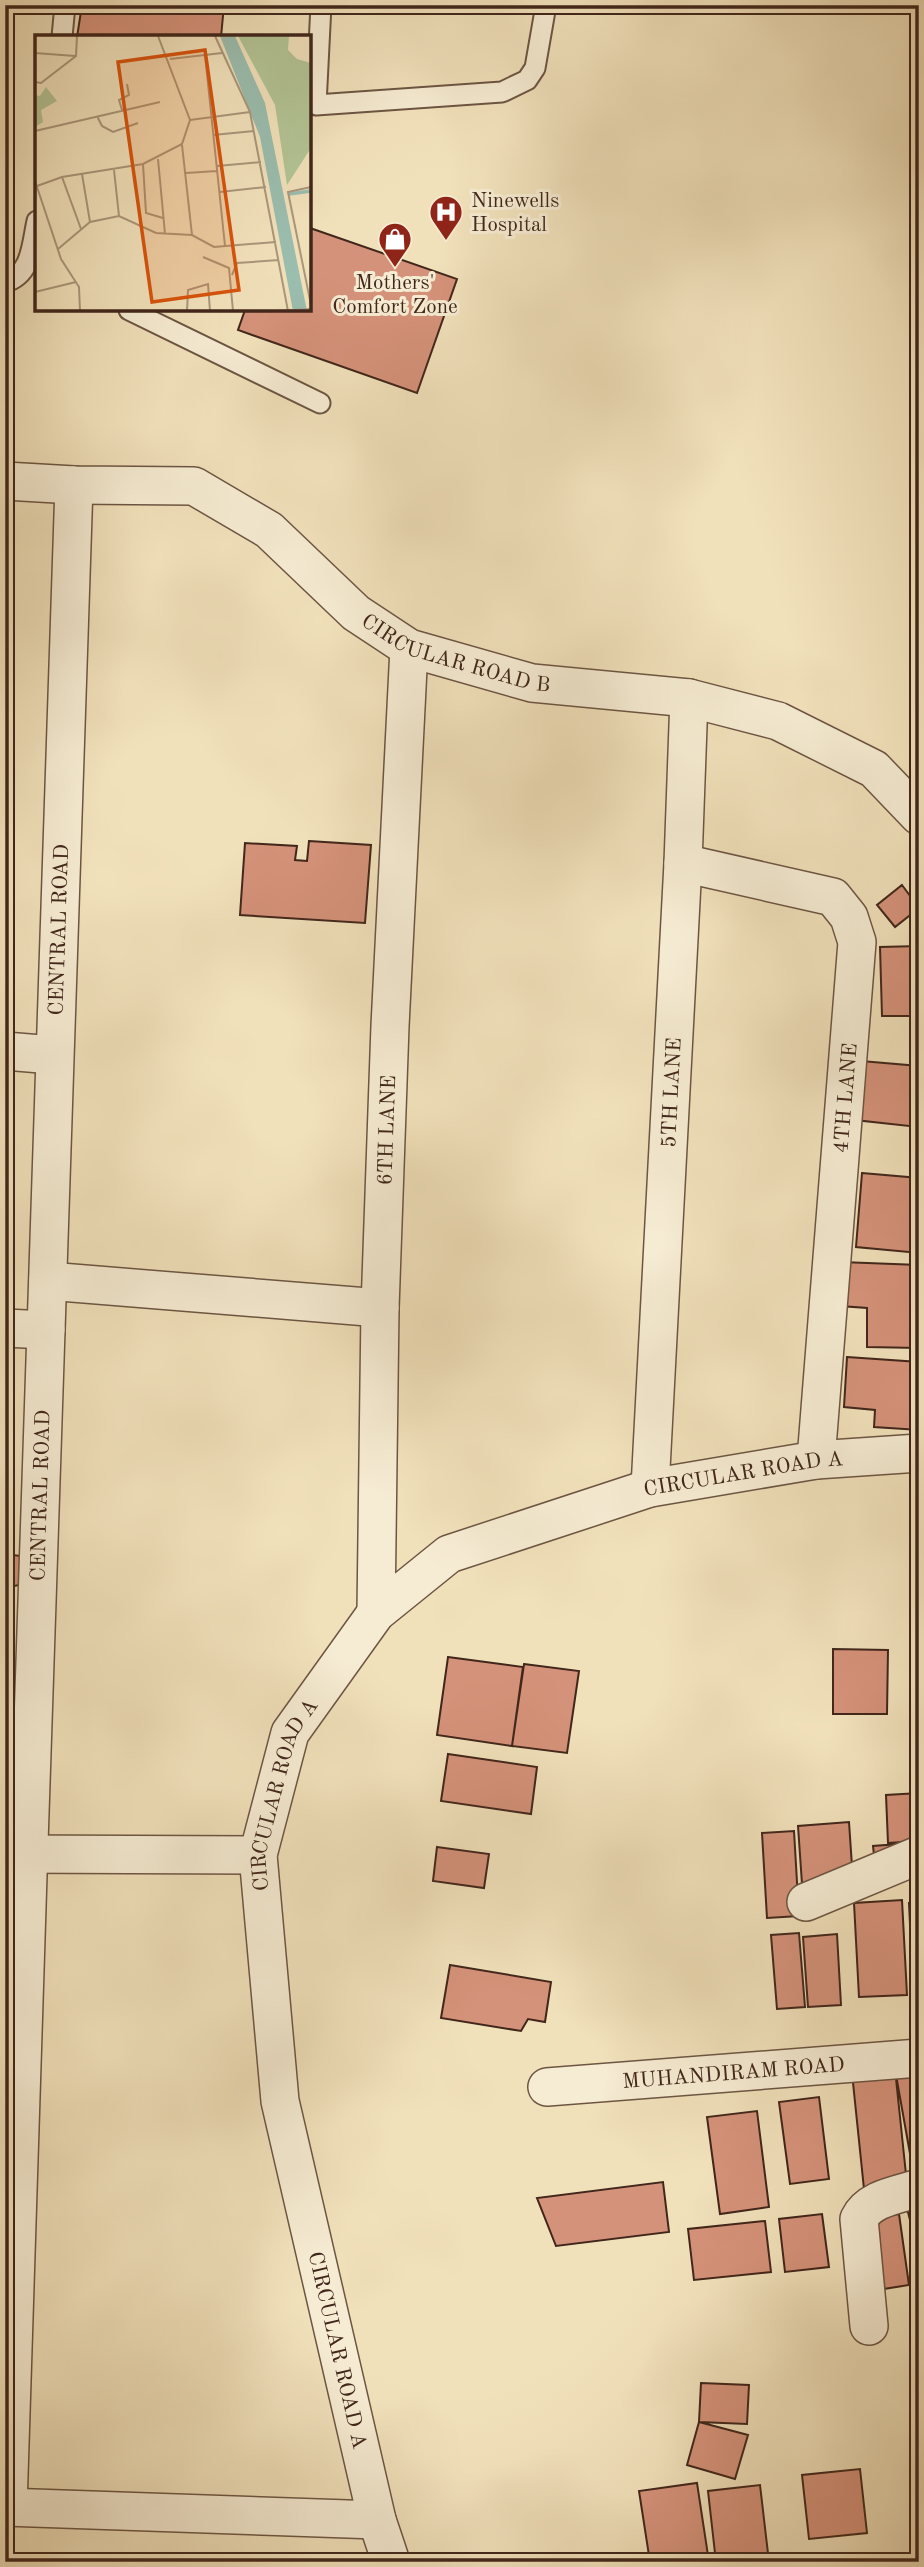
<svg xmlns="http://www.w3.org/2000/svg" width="924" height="2567" viewBox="0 0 924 2567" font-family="'Old Standard TT',serif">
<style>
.building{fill:#d5927a;stroke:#41261b;stroke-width:2}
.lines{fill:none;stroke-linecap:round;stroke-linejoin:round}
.service-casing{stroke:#6d5543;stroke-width:23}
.minor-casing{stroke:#6d5543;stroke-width:40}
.service{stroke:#f6ecd3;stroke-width:19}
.minor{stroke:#f6ecd3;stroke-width:37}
.labels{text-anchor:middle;stroke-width:6;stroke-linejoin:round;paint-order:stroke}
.poi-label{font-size:21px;fill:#41261b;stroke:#f6ecd3;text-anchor:start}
.street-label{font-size:21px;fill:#41261b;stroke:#f6ecd3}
.inset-river{fill:none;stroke:#9bbeaf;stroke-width:3.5}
.inset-road{fill:none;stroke:#ab967b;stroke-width:2}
.view{fill:#d7540e;fill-opacity:0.15;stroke:#d7540e;stroke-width:3.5}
.inset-edge{fill:none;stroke:#41261b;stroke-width:3.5}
</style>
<rect width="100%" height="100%" fill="#f1e1bb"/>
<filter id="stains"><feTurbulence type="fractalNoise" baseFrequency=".00286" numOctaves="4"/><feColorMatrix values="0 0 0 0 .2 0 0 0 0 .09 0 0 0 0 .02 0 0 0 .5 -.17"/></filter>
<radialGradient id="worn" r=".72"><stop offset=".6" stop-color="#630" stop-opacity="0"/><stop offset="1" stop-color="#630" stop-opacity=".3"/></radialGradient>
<path class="building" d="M82 5H224L221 37H77Z
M310 228 457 279 417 393 238 330 245 310H310Z
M309 841 371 845 365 923 240 915 245 843 297 846 295 860 307 861Z
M902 885 919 908 895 927 877 905Z
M919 946V1016H882L880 947Z
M861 1061 919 1066 918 1127 855 1120Z
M862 1173 919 1178V1253L856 1247Z
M841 1262 919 1265V1348L867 1347V1308L840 1306Z
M847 1357 919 1362V1430L874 1427 875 1410 844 1407Z
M5 1554 21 1556 19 1585 5 1588Z
M833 1649 888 1650 887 1714H833Z
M448 1657 523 1667 512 1746 437 1735Z
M524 1664 579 1671 567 1753 512 1746Z
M448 1754 537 1767 531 1814 441 1801Z
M919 1793V1841L888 1843 886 1795Z
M849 1822 853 1881 802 1884 798 1826Z
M794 1831 799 1916 767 1918 762 1833Z
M899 1844 875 1864 873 1846Z
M437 1847 489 1854 484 1888 433 1881Z
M902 1900 907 1995 859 1997 854 1903Z
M919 1902V1990H913L909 1903Z
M799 1933 805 2007 777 2009 771 1935Z
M837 1934 841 2005 808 2007 803 1937Z
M450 1965 551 1982 545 2022 528 2019 521 2031 441 2018Z
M895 2069 907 2184 864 2189 852 2073Z
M919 2071V2164L912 2165 896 2075Z
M819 2097 829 2179 790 2184 779 2102Z
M757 2111 769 2207 720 2214 707 2117Z
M663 2182 669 2232 556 2246 537 2198Z
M919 2193V2248H917L904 2196Z
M822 2214 829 2267 785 2272 779 2219Z
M899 2214 909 2285 877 2290 866 2218Z
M765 2221 771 2272 694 2280 688 2229Z
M701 2383 749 2385 747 2424 699 2422Z
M699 2422 748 2435 735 2479 687 2465Z
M860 2469 867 2533 809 2539 802 2475Z
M697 2483 709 2562H650L639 2491Z
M919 2483V2534H916L913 2484Z
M760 2485 769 2562H716L708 2491Z"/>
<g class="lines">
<defs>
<path id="service" d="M321 5 316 105 502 92 527 80 535 68 546 5
M62 37 65 5
M5 282C32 275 32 243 37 221
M129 310 320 403"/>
<g id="minor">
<path id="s1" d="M5 481 74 485 194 486 269 530 356 613 409 648 532 683 689 698 778 721 874 769 919 816"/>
<path d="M683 863 833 897 849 917 857 942 816 1460"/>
<path d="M5 1051 53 1055"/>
<path d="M48 1281 380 1308"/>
<path d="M5 1328 46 1330"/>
<path id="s2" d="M650 1488 683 863 689 698"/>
<path id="s3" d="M376 1613 380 1308 390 1026 409 648"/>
<path d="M6 1854 258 1855"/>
<path d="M806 1902 919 1855"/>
<path id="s4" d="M547 2087 919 2058"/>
<path d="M869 2326 859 2219C869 2198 898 2195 919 2188"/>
<path d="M5 2507 377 2520"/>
<path id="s5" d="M8 2507C30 1833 49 1159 74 485"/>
<path id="s6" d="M391 2562 377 2520 280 2101 258 1855 290 1733 376 1613 449 1554 650 1488 816 1460 919 1453"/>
</g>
</defs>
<use href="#service" class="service-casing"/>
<use href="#minor" class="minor-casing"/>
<use href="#service" class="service"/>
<use href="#minor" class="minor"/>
</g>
<defs>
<symbol id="hospital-pin" viewBox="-11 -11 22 30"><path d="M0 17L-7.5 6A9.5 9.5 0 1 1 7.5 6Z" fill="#8f2418" stroke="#f6ecd3"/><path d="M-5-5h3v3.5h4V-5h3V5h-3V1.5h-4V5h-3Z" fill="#fff"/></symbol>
<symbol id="shop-pin" viewBox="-11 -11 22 30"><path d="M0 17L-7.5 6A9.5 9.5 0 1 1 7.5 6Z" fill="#8f2418" stroke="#f6ecd3"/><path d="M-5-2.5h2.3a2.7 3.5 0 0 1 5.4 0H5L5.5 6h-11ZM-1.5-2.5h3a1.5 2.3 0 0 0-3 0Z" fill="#fff"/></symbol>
</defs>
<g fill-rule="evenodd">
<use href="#hospital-pin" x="427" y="193" width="38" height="52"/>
<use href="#shop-pin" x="376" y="220" width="38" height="52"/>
</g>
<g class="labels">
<g class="poi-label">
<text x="471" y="207">Ninewells<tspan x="471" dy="24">Hospital</tspan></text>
<text x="395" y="289" text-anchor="middle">Mothers'<tspan x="395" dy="24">Comfort Zone</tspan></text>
</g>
<g class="street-label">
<text dy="7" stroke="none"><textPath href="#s1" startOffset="506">CIRCULAR ROAD B</textPath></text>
<text dy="7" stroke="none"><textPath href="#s5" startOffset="1578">CENTRAL ROAD</textPath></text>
<text dy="7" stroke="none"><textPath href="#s2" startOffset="396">5TH LANE</textPath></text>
<text transform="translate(845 1098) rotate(-85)" y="7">4TH LANE</text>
<text dy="7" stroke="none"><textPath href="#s3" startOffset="483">6TH LANE</textPath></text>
<text dy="7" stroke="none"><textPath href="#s6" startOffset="1395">CIRCULAR ROAD A</textPath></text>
<text dy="7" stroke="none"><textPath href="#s5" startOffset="1012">CENTRAL ROAD</textPath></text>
<text dy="7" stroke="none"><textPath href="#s6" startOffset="786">CIRCULAR ROAD A</textPath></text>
<text dy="7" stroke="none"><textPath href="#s4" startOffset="187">MUHANDIRAM ROAD</textPath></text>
<text transform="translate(338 2350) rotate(77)" y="7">CIRCULAR ROAD A</text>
</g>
</g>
<g transform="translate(35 35)">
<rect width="276" height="276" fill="#f1e1bb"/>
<path d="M203 1H254L253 15 262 24 276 28V113L252 150 240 70ZM11 52 22 66 6 75 8 87 0 92V60L5 61Z" fill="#b3c495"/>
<path d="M185 1H200L230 68 272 276H258L225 102Z" fill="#9bbeaf"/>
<path class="inset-river" d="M254 159 276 156"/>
<path class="inset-road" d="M180 1 215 77 253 276M0 18 40 21M170 20 190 211M135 24 187 18M0 47 6 48 41 21 42 1M87 75 84 65 94 60 92 49M62 81 67 91 78 97 103 88M155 85 215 77M0 96 125 67M178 100 219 96M147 110 157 200M123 124 130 199M108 129 111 178 128 183M182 131 226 127M79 135 84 181M151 138 182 136M47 139 55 187M27 142 46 194M0 146 26 224 44 252 45 276M2 151 27 142 108 129 147 109 155 85 123 1M276 152 253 157 276 270M185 157 231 152M23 214 55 187 84 181 121 198 157 200 179 212 241 207M168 222 194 233 198 276M197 240 202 228 244 225M0 257 41 247M152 276 153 255 173 249 175 276M242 276 276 274"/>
<path class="view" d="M170 15 204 255 117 267 83 27Z"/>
<rect width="276" height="276" class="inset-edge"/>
</g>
<rect width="924" height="2567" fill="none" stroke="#f1e1bb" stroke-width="28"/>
<rect x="7" y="7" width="910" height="2553" fill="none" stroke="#41261b" stroke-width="3.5"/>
<rect x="14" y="14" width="896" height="2539" fill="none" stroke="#41261b" stroke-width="2"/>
<rect width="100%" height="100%" filter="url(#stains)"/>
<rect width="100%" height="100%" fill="url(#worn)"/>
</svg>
